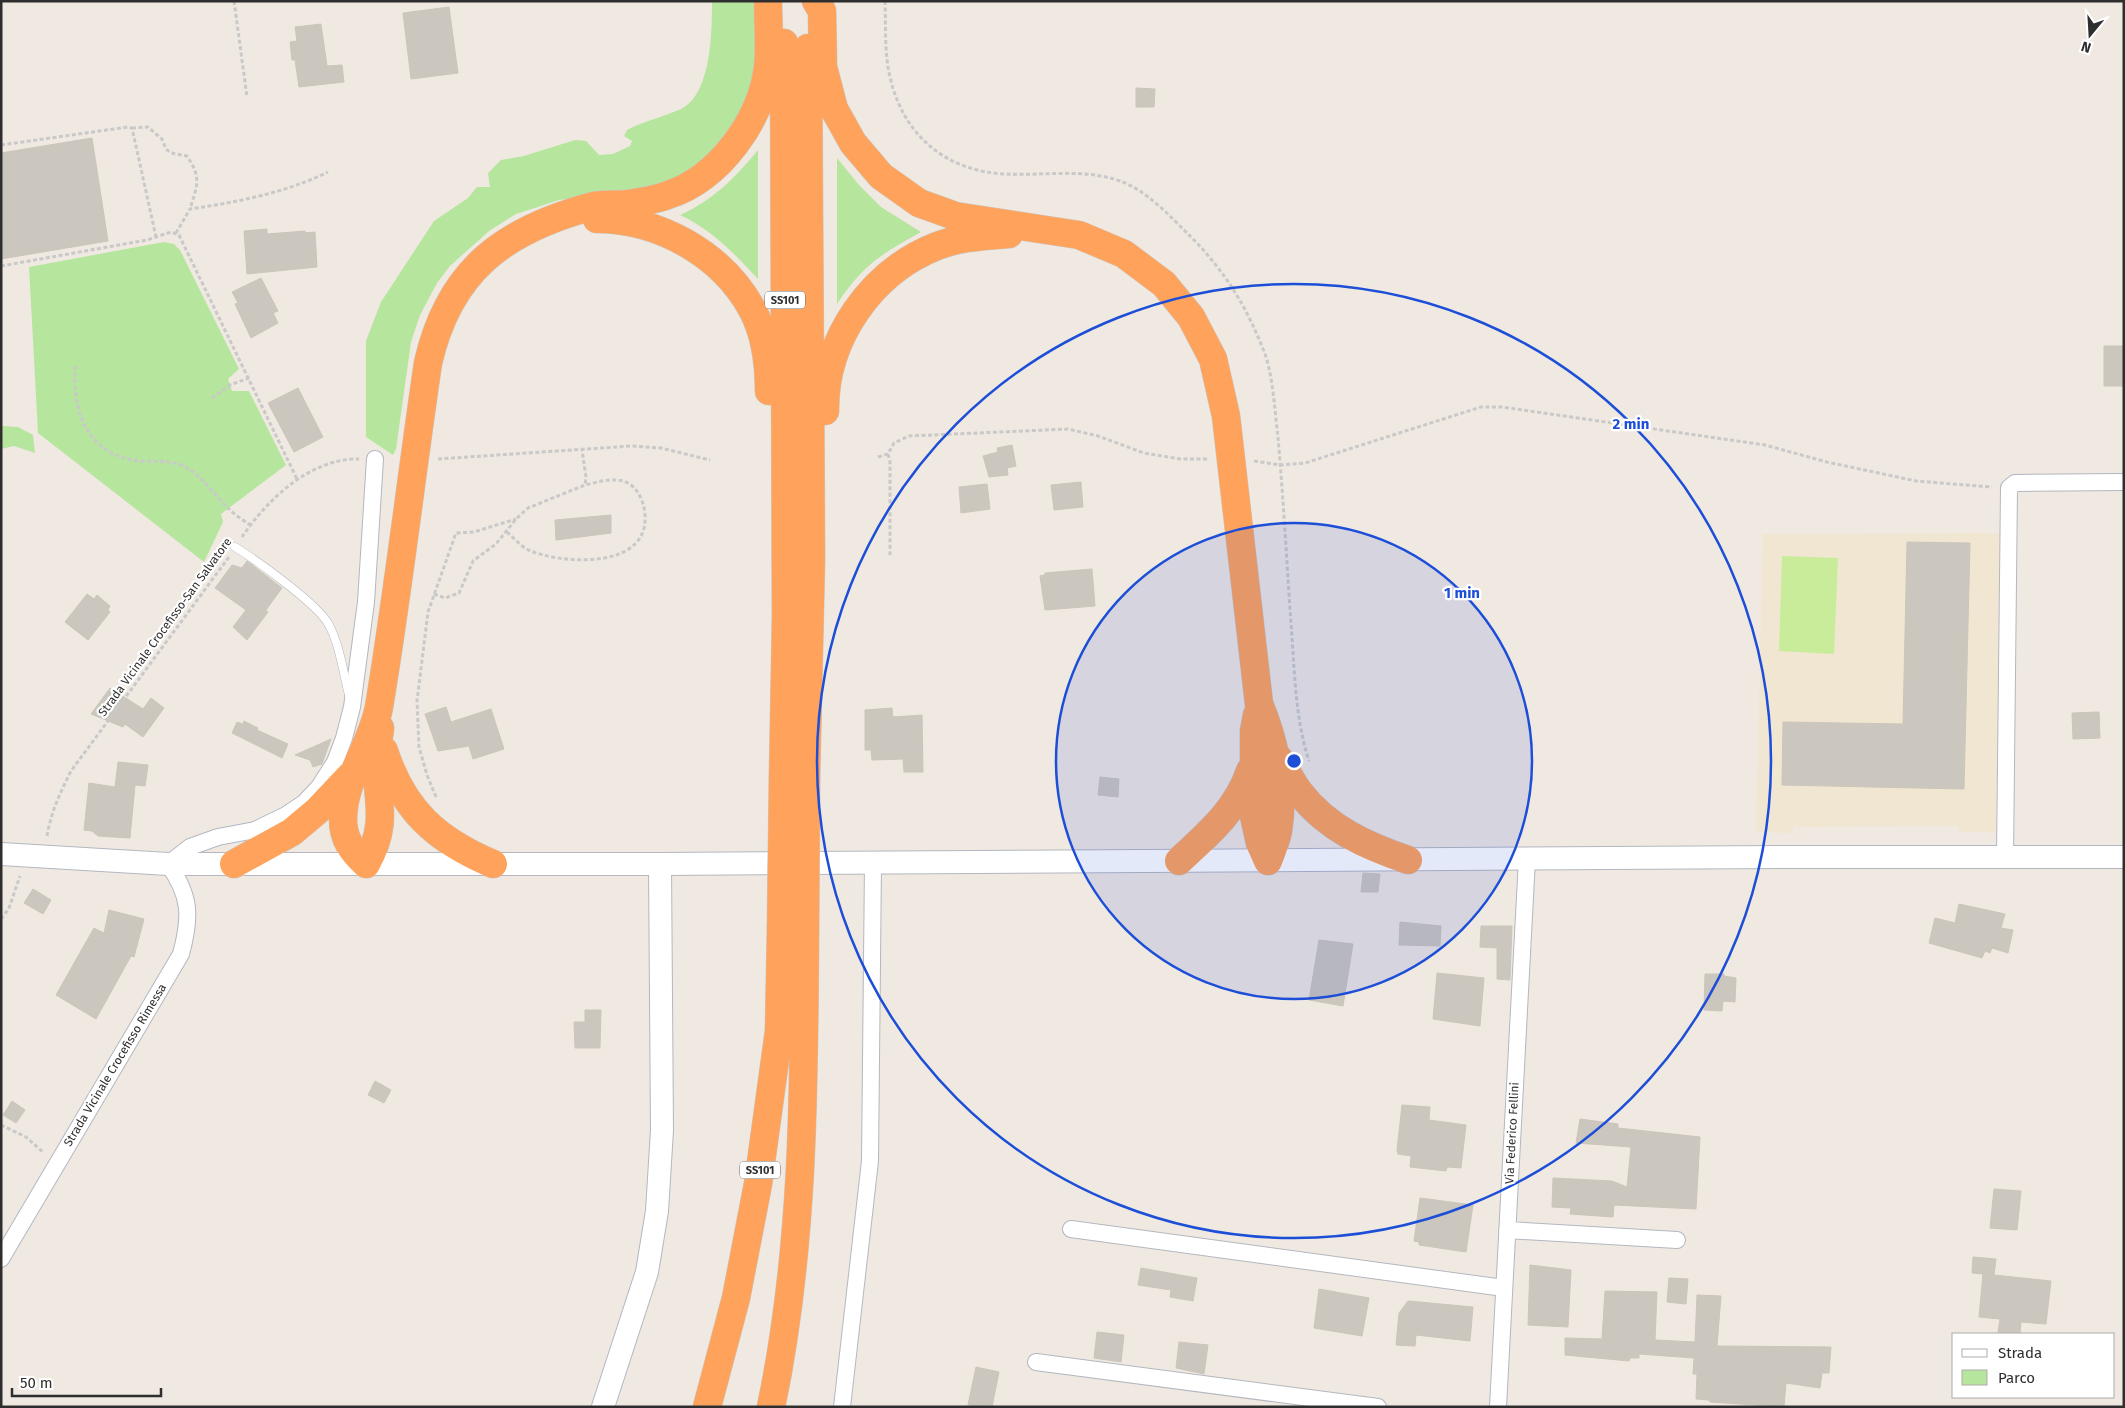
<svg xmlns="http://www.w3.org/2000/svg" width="2125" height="1408" viewBox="0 0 2125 1408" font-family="'Fira Sans',sans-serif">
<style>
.education{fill:#f0e6d1}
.green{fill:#b6e59e}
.pitch{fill:#c9ec9a}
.building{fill:#cbc7bf;stroke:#cbc5ba}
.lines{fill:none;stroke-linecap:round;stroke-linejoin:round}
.lane-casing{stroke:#b4b7c1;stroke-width:9}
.street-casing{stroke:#b4b7c1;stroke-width:18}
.secondary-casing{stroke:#b4b7c1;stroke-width:24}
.highway-casing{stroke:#c9c9c9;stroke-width:29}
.path{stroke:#c9c9c9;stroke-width:3;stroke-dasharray:4 2.5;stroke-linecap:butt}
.lane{stroke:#fff;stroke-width:8}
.street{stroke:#fff;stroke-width:16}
.secondary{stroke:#fff;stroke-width:22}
.highway{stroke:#ffa35c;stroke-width:28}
.highway-bridge-casing{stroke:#c9c9c9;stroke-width:29;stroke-linecap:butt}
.highway-bridge{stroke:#ffa35c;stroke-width:28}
.ring{fill:none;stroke:#1d4ed8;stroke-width:2.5}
.labels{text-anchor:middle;stroke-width:4.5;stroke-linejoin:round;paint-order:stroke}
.shield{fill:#fff;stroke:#6d6d6d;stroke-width:1}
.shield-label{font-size:11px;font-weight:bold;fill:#2e2e2e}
.street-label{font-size:12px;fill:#2e2e2e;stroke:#fff}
.centre{fill:#1d4ed8;stroke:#fff;stroke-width:2.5}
.ring-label{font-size:15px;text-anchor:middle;font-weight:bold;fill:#1d4ed8;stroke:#fff;stroke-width:4.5;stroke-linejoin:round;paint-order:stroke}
</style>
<rect width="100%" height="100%" fill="#efe9e1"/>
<path class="education" d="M2001 533 1996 832H1959V826L1793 827V833L1756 832 1763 534Z"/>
<path class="green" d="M712 1H759V57L750 94 722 147 671 186 559 200 516 214 489 231 450 266 437 283 420 315 411 342 396 449 393 455 366 437V341L381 302 434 221 468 198 477 187H490L488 173 501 160 524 156 575 140 586 141 599 155 613 154 630 146 632 141 624 136 627 130C644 121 663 117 681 109 712 94 712 30 712 1Z
M758 150V279C734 253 712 230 680 215 712 201 736 177 758 150Z
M837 158 859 185 881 207 921 232C880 255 864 264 837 304Z
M164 242 174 244 180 250 239 369 228 379 232 391H249L286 465 221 514 223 522 204 562 38 433 29 267Z
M2 426 18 427 33 435 35 453 14 446 1 449Z"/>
<path class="pitch" d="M1782 556 1838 558 1834 654 1779 651Z"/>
<path class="building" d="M449 7 458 73 411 79 403 13Z
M321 24 327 66 342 65 344 82 299 87 295 60H292L290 42 297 41 295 27Z
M1136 88 1155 89 1154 107H1136Z
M92 138 108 241 1 259V153Z
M267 229V234L305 231V233L315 232 317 267 247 274 244 231Z
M261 278 278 311 273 313 278 323 251 338 235 304 238 303 232 292Z
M2104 346H2124V386H2104Z
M298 388 323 437 294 452 268 403Z
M1012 445 1016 466 1007 468 1008 475 989 477 983 456 998 452 997 448Z
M1081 482 1083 507 1054 510 1051 485Z
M987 484 990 509 961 513 959 487Z
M611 515V533L556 540 555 520Z
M1907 542 1970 543 1964 789 1782 785 1783 722 1903 724Z
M247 561 282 588 266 610 268 612 247 640 233 627 246 610 215 588 232 565 242 568Z
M1092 569 1095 606 1045 610 1040 576 1045 575V573Z
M87 594 94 599 97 595 110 606 108 610 110 612 88 640 65 622Z
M110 688 143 709 151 698 164 708 143 737 125 724 123 727 91 714Z
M446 707 451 722 491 709 504 749 473 759 469 746 438 751 425 714Z
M892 708 893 717 922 715 923 772H904L903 759 872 760 871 750H865V710Z
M2099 712 2100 738 2073 739 2072 713Z
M244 721 258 728 257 730 288 744 282 758 232 733 237 722 243 724Z
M331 739 322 764 313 767 310 760 295 755Z
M118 762 148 765 145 786 135 785 130 838 98 836 92 831 84 830 89 783 115 787Z
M1100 777 1119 779 1118 797 1098 795Z
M1363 873 1380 874 1378 892H1361Z
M33 889 51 900 43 914 24 903Z
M1959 904 2005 914 2001 928 2013 930 2008 953 1992 948 1990 953 1985 951 1982 958 1929 943 1935 918 1955 923Z
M109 910 144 919 134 957 131 956 96 1019 56 995 94 928 104 933Z
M1400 922 1441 926 1440 946 1399 945Z
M1481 926H1512L1510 980 1497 979V948L1480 947Z
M1319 940 1353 944 1343 1006 1309 1000Z
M1437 973 1484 978 1480 1026 1433 1019Z
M1705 974H1724V976L1736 978 1735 1002 1723 1001 1722 1011 1704 1010Z
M585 1010H601L600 1048H575L574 1022H585Z
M375 1081 391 1090 384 1103 368 1095Z
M12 1101 25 1110 16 1123 3 1115Z
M1402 1105 1430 1107 1429 1120 1466 1125 1461 1168 1447 1167 1446 1171 1410 1167 1411 1156 1398 1154 1397 1150Z
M1580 1119 1618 1124V1128L1700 1137 1696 1209 1614 1205 1613 1217 1570 1214 1571 1208 1552 1207 1553 1178 1612 1181 1627 1187 1631 1147 1576 1143Z
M1994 1189 2021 1191 2017 1230 1990 1228Z
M1420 1198 1473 1205 1466 1252 1419 1245V1242L1414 1241Z
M1973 1257 1996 1259 1994 1275 2051 1281 2046 1324 2021 1322 2020 1334 1998 1332 2000 1319 1979 1317 1983 1274 1972 1273Z
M1530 1265 1571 1270 1568 1327 1528 1325Z
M1141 1268 1197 1278 1193 1301 1170 1297 1171 1290 1138 1285Z
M1669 1278 1688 1279 1686 1304 1667 1302Z
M1319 1289 1369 1298 1362 1336 1314 1328Z
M1605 1291 1657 1292 1655 1340 1695 1342 1697 1295 1721 1296 1717 1346 1831 1347 1829 1373H1822L1820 1388 1786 1383 1784 1407 1710 1402 1709 1400 1696 1399 1697 1374H1693L1694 1358 1639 1354V1358H1630L1629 1361 1565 1355V1338L1602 1339Z
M1408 1301 1473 1307 1470 1341 1416 1335 1415 1346 1396 1345 1399 1313Z
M1097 1332 1124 1335 1121 1362 1094 1358Z
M1179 1342 1208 1345 1204 1374 1176 1368Z
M976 1367 999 1372 992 1407 968 1405Z"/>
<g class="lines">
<defs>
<path id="lane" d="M235 547C256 560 319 605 329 625 340 646 343 672 349 695"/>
<path id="street" d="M2005 857 2009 488 2015 483 2124 482
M1071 1229 1504 1288
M1507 1230 1677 1240
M1 1259 181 954C191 917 191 896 168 864L190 847 218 837 255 830 286 815 304 803 319 787 335 762 344 738 352 707 366 602 375 459
M1036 1362 1378 1407
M842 1407 870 1161 873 862
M1498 1407 1527 859"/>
<path id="secondary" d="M1 854 168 864H660L1781 857H2124
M603 1407 647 1272 657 1211 662 1130 660 864"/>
<path id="highway" d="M816 1 822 11 823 67 834 109 853 143 881 176 919 203 955 216 1079 235 1124 254 1164 284 1191 317 1213 359 1226 416 1259 704C1275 742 1285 789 1278 831 1276 841 1272 851 1268 861
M597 219C659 219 722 254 752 309 765 333 769 364 769 391
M825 411C824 339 871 272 937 246 960 237 985 236 1009 234
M1257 715 1254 731V816L1260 843 1268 861
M380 728C379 738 376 749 376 759 377 802 389 822 366 864 352 851 343 839 343 819 343 779 372 745 379 707 398 593 411 478 428 363 449 270 504 230 593 206 604 204 616 205 627 204 641 202 655 200 668 195 720 178 762 119 768 66 770 45 768 22 768 1
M384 751C403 810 436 840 493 864
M1279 759C1286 770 1292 783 1300 793 1327 828 1366 846 1408 860
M806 777 811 558 808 48
M783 778 786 617 784 43
M1179 861C1208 834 1237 810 1250 771
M234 864 292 832 317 811 350 776
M707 1407 736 1298 758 1184 779 1031 781 929
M771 1407C804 1251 804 1088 805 929"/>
</defs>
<use href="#lane" class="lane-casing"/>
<use href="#street" class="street-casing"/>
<use href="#secondary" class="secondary-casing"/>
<use href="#highway" class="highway-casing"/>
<path class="path" d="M234 1 247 97
M885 1C886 28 884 55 891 81 905 137 948 172 1006 174 1044 176 1083 168 1120 181 1146 190 1171 217 1190 236 1225 271 1247 307 1265 354 1273 377 1275 412 1278 438 1284 504 1287 571 1292 637 1295 680 1296 721 1309 761
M132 128 148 127 162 139 166 149 171 153 187 156C202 178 197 186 190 209
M1 145 128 127 132 128 156 237
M176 233 190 209C237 202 285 193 328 172
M1 266 147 240 171 232 179 235 297 479
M75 366C73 409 84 450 132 460 149 463 166 459 181 465 201 473 214 495 229 509 235 515 243 520 250 525
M212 398 230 385 249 378
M888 454 890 462V556
M878 457 888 454 894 443 909 436 1068 429 1098 436 1144 453 1180 459H1209
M438 459 631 446 661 448 710 460
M1254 461 1280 465 1305 463 1481 407H1502L1765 445 1827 462 1916 481 1992 487
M507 532C514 538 522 548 531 551 558 562 624 568 641 536 650 520 644 490 626 482 614 477 597 482 585 485
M242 537C267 500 310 458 359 459
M434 594 445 598 459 593 473 561 496 544 516 519 528 508 585 485 586 477 582 450
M436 797 427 775 419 747 417 701 428 612 456 533 474 532 516 519
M47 836C51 812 60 793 71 771L229 557
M1 919 9 908 20 876
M1 1125 26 1137 44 1153"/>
<use href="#lane" class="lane"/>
<use href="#street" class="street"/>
<use href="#secondary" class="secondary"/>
<use href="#highway" class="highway"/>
<defs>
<path id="highway-bridge" d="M781 929 783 778
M805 929 806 777"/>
</defs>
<use href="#highway-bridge" class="highway-bridge-casing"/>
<use href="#highway-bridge" class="highway-bridge"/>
</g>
<circle cx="1294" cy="761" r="238" fill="#1d4ed8" fill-opacity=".12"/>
<g class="ring">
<circle cx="1294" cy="761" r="238"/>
<circle cx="1294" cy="761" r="477"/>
</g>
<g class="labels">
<g class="shield">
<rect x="765" y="291.5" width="40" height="17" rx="4"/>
<rect x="740" y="1161.5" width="40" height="17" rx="4"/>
</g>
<g class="shield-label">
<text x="785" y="304">SS101</text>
<text x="760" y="1174">SS101</text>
</g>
<g class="street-label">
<text transform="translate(165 627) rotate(-54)" y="4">Strada Vicinale Crocefisso-San Salvatore</text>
<text transform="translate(115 1065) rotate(-59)" y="4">Strada Vicinale Crocefisso Rimessa</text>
<text transform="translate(1512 1133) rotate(-87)" y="4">Via Federico Fellini</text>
</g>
</g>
<circle cx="1294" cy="761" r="8" class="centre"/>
<g class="ring-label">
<text x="1631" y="429">2 min</text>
<text x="1462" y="598">1 min</text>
</g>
<rect width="2125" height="1408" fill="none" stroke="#2e2e2e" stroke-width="5"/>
<rect x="1952" y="1333" width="162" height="65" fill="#ffffff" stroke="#ababab"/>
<rect x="1962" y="1349" width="25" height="8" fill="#ffffff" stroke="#ababab"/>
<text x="1998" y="1358" font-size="15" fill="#2e2e2e">Strada</text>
<rect x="1962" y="1370" width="25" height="15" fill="#b6e59e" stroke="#ababab"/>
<text x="1998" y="1383" font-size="15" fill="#2e2e2e">Parco</text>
<g transform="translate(2090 35) rotate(198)" stroke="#ffffff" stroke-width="4" paint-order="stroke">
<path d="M0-4L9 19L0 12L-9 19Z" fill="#2e2e2e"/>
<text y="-8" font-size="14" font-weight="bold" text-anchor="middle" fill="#2e2e2e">N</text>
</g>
<path d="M12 1388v8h149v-8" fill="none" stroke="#2e2e2e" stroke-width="2.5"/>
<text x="20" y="1388" font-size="15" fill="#2e2e2e" stroke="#ffffff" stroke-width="4" paint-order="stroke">50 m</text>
</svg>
